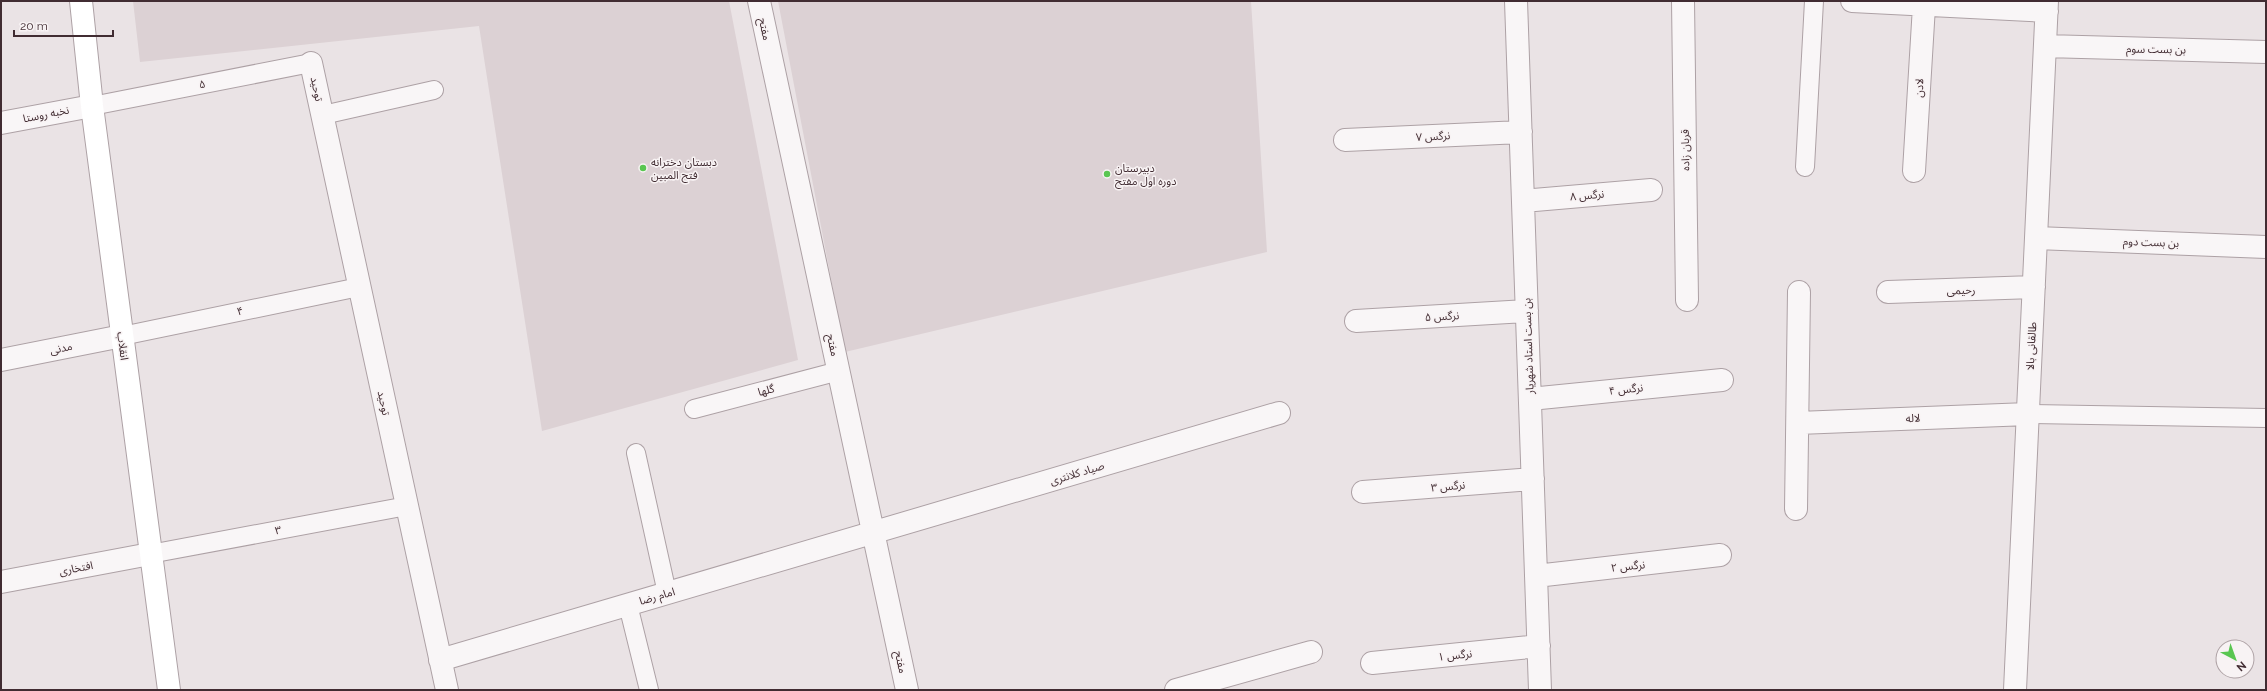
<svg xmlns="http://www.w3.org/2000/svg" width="2267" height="691" viewBox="0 0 2267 691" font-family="Raleway,'Noto Sans Arabic',sans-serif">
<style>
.built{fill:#dcd1d4}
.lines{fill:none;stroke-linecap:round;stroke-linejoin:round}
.lane-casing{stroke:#ada1a5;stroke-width:20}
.street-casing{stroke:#ada1a5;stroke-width:24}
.secondary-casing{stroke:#ada1a5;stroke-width:24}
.lane{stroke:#f9f6f7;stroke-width:18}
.street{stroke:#f9f6f7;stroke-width:22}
.secondary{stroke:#fff;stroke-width:22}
.poi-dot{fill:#59c651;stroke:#f8f3f4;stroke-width:1.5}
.labels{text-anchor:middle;stroke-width:3;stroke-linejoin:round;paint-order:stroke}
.street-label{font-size:11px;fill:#412c32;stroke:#f8f3f4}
.poi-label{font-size:11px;fill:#412c32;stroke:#f8f3f4;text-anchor:start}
</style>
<rect width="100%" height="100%" fill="#eae3e5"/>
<path class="built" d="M133 1H729L798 360 542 431 479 26 140 62Z
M778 1H1251L1267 252 845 352Z"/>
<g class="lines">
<defs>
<path id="lane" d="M92 106 311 63
M323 115 434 90
M1805 167 1814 1
M122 336 359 287
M694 409 839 371
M2028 414 2266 418
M636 453 667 593
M150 554 407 506
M628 605 649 690"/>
<path id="street" d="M759 1 907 690
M1516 1 1540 690
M1683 1 1687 300
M1852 1 2047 11
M2045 46 2266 52
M311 63 447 690
M1 123 92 106
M1345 140 1521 132
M1914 171 1924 6
M1523 201 1651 190
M2036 238 2266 247
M1888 292 2034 287
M1356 321 1527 311
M1 360 122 336
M1530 399 1722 380
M1798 423 2028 414
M1363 492 1533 479
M1796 509 1799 292
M1536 576 1720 555
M1 582 150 554
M440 660 1279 413
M1372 663 1539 646
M1176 690 1311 652
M2015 690 2047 1"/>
<path id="secondary" d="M81 1 92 106 169 690"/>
</defs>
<use href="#lane" class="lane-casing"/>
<use href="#street" class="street-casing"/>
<use href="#secondary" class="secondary-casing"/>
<use href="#lane" class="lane"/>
<use href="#street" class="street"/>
<use href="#secondary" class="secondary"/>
</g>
<g class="poi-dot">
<circle cx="643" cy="168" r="4"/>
<circle cx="1107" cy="174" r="4"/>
</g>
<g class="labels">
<g class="street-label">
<text transform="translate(765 29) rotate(78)" y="4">مفتح</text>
<text transform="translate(2156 49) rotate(1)" y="4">بن بست سوم</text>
<text transform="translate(202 84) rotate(-11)" y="4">۵</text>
<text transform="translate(1919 88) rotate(-87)" y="4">لادن</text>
<text transform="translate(317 89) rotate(78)" y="4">توحید</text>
<text transform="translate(46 114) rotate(-11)" y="4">نخبه روستا</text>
<text transform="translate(1433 136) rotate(-3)" y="4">نرگس ۷</text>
<text transform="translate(1685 150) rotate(-91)" y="4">قربان زاده</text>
<text transform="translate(1587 195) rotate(-5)" y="4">نرگس ۸</text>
<text transform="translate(2151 242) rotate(2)" y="4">بن بست دوم</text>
<text transform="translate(1961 290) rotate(-2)" y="4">رحیمی</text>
<text transform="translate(240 311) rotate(-12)" y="4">۴</text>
<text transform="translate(1442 316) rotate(-3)" y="4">نرگس ۵</text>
<text transform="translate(833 345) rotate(78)" y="4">مفتح</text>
<text transform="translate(123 346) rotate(83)" y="4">انقلاب</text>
<text transform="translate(1528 346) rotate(-92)" y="4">بن بست استاد شهریار</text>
<text transform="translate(2031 346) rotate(-87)" y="4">طالقانی بالا</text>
<text transform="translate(61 348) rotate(-12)" y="4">مدنی</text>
<text transform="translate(1626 389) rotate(-6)" y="4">نرگس ۴</text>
<text transform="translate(766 390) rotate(-15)" y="4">گلها</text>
<text transform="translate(384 403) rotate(78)" y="4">توحید</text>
<text transform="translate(1913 418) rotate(-2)" y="4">لاله</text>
<text transform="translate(1077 473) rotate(-17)" y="4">صیاد کلانتری</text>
<text transform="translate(1448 486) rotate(-5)" y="4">نرگس ۳</text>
<text transform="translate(278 530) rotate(-11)" y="4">۳</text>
<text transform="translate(1628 566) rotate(-6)" y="4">نرگس ۲</text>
<text transform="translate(76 568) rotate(-11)" y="4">افتخاری</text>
<text transform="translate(657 596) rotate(-16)" y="4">امام رضا</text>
<text transform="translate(1455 655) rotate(-6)" y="4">نرگس ۱</text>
<text transform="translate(901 662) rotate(78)" y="4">مفتح</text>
</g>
<g class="poi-label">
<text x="651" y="166">دبستان دخترانه<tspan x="651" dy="13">فتح المبین</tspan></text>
<text x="1115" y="172">دبیرستان<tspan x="1115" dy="13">دوره اول مفتح</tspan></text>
</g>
</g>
<rect width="2267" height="691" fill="none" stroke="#412c32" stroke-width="4"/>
<g transform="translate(2235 659) rotate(139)"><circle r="19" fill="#f8f3f4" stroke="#afa3a6"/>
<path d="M0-3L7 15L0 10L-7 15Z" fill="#59c651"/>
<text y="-6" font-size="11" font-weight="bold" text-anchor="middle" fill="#412c32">N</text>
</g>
<path d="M14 30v6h99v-6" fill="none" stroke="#412c32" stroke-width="2"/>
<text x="20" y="30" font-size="12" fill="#412c32" stroke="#f8f3f4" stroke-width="3" paint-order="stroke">20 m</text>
</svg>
